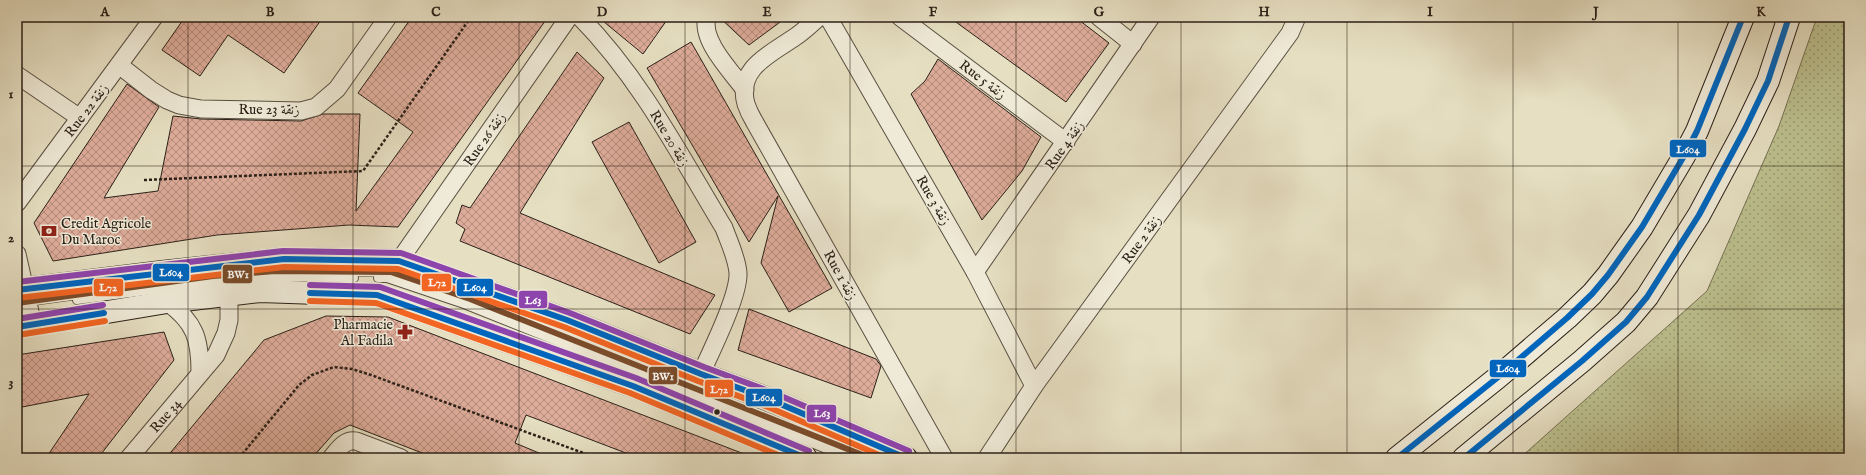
<svg xmlns="http://www.w3.org/2000/svg" width="1866" height="475" viewBox="0 0 1866 475" font-family="'IM FELL English',Amiri,serif">
<style>
.grass{fill:url(#grass-dots);stroke:#747053}
.building{fill:url(#building-cross-hatch);stroke:#2b2018}
.lines{fill:none;stroke-linecap:round;stroke-linejoin:round}
.lane-casing{stroke:#5a5042;stroke-width:10}
.street-casing{stroke:#5a5042;stroke-width:19}
.secondary-casing{stroke:#2b2018;stroke-width:24}
.path{stroke:#2b2018;stroke-width:2.5;stroke-dasharray:3 2;stroke-linecap:butt}
.lane{stroke:#efead7;stroke-width:8}
.street{stroke:#efead7;stroke-width:17}
.secondary{stroke:#efead7;stroke-width:22}
.bus-1-casing{stroke:#efead7;stroke-width:9}
.bus-2-casing{stroke:#efead7;stroke-width:9}
.bus-3-casing{stroke:#efead7;stroke-width:9}
.bus-4-casing{stroke:#efead7;stroke-width:9}
.bus-1{stroke:#0065bd;stroke-width:6}
.bus-2{stroke:#7a4b2a;stroke-width:6}
.bus-3{stroke:#f26522;stroke-width:6}
.bus-4{stroke:#8e44ad;stroke-width:6}
.grid{fill:none;stroke:#2b2018;stroke-width:1;stroke-opacity:0.55}
.bus-dot{fill:#2b2018;stroke:#efead7;stroke-width:1.5}
.labels{text-anchor:middle;stroke-width:3;stroke-linejoin:round;paint-order:stroke}
.street-label{font-size:14px;fill:#2b2018;stroke:#efead7}
.poi-label{font-size:14px;fill:#2b2018;stroke:#efead7;text-anchor:start}
.line-badge{stroke:#efead7;stroke-width:1.5}
.badge-label{font-size:11px;text-anchor:middle;font-weight:bold;fill:#fff}
.neatline{fill:none;stroke:#2b2018;stroke-width:1.5}
.grid-label{font-size:13px;text-anchor:middle;font-weight:bold;fill:#2b2018}
</style>
<defs>
<pattern id="grass-dots" width="8" height="8" patternUnits="userSpaceOnUse"><rect width="8" height="8" fill="#bcc08e"/><path d="M2 2h.1M6 6h.1" fill="none" stroke="#999c73" stroke-width="1.8" stroke-linecap="round"/></pattern>
<pattern id="building-cross-hatch" width="8" height="8" patternUnits="userSpaceOnUse"><rect width="8" height="8" fill="#deac9a"/><path d="M0 0l8 8M0 8l8-8" fill="none" stroke="#b48c7d"/></pattern>
</defs>
<rect width="100%" height="100%" fill="#e6dfc2"/>
<filter id="stains"><feTurbulence type="fractalNoise" baseFrequency=".005" numOctaves="4"/><feColorMatrix values="0 0 0 0 .2 0 0 0 0 .09 0 0 0 0 .02 0 0 0 .5 -.17"/></filter>
<radialGradient id="worn" r=".72"><stop offset=".6" stop-color="#630" stop-opacity="0"/><stop offset="1" stop-color="#630" stop-opacity=".3"/></radialGradient>
<path class="grass" d="M1817 17H1849V458H1520L1707 291 1779 126Z"/>
<path class="building" d="M185 17H323L284 73 228 35 200 76 162 50Z
M412 17H548L398 227 349 225 217 235 53 261 34 223 127 84 159 107 104 198 158 191 173 116 201 119 301 121 323 114H360L356 211 413 132 358 93Z
M598 17H669L643 54Z
M719 17H787L749 45Z
M949 17H1075L1109 43 1066 102Z
M691 42 832 288 789 312 761 263 778 196 749 242 647 68Z
M577 52 604 78 520 213 715 295 690 334 460 241 465 229 456 223 462 205 470 208Z
M938 59 1041 137 1022 171 982 220 911 94 925 81Z
M629 122 696 242 659 263 592 142Z
M749 309 876 359 881 366 871 398 738 350Z
M326 316 388 317 752 457V458H639L526 415 515 443 551 458H435L350 425 334 433 312 458H166L264 340Z
M164 332 174 360 98 458H46L89 394 17 408V355Z"/>
<g class="lines">
<defs>
<path id="lane" d="M254 273 275 271 391 272 470 299 870 458
M378 278H387L464 304 849 458
M77 300 213 282 270 277 354 278
M17 303 149 285"/>
<g id="street">
<path d="M580 17C640 78 680 155 724 228 729 242 737 258 738 273 739 296 711 351 701 374"/>
<path d="M707 17C700 40 731 71 745 90"/>
<path d="M819 17C811 24 803 32 795 37 771 54 736 68 746 104 748 110 751 116 754 121L944 458"/>
<path d="M828 17 975 272 1034 386"/>
<path d="M900 17 1066 142"/>
<path d="M1099 17 1133 44"/>
<path d="M119 65 151 90 167 100 179 105 201 109 301 111 316 107 337 89 388 17"/>
<path d="M17 75 80 118"/>
<path d="M17 203 154 17"/>
<path d="M17 254 33 325"/>
<path d="M399 261 569 17"/>
<path d="M975 272 1151 17"/>
<path d="M167 302C195 322 200 339 200 372"/>
<path id="s1" d="M129 458 216 355 226 333 229 320V294"/>
<path d="M331 458C338 450 344 439 356 441L401 458"/>
<path d="M987 458 1034 386 1290 33 1297 17"/>
</g>
<path id="secondary" d="M17 290 163 272 284 259 399 261 567 320 701 374 771 400 906 458
M17 327 167 302 260 291 377 295 633 386 806 458
M1397 458 1497 378 1567 318 1592 294 1608 275 1642 227 1684 156 1697 131 1743 17
M1464 458 1582 361 1626 322 1647 297 1699 215 1745 129 1768 81 1789 17"/>
</defs>
<use href="#lane" class="lane-casing"/>
<use href="#street" class="street-casing"/>
<use href="#secondary" class="secondary-casing"/>
<path class="path" d="M144 180 363 171 471 17
M239 458 299 385 312 375 334 367 352 369 371 375 597 458"/>
<use href="#lane" class="lane"/>
<use href="#street" class="street"/>
<use href="#secondary" class="secondary"/>
<defs>
<path id="bus-1" d="M17 290 284 259 399 261 567 320 701 374 771 400 906 458
M310 293 377 295 633 386 806 458
M17 327 104 313
M1397 458 1497 378 1567 318 1592 294 1608 275 1642 227 1684 156 1697 131 1743 17
M1464 458 1582 361 1626 322 1647 297 1699 215 1745 129 1768 81 1789 17"/>
<path id="bus-2" d="M17 303 213 276 275 271 391 272 470 299 870 458"/>
<path id="bus-3" d="M18 298 284 267 398 269 564 327 698 381 768 407 886 458
M310 301 376 303 630 393 785 458
M18 335 105 321"/>
<path id="bus-4" d="M17 282 283 251 401 253 570 313 704 367 774 393 909 451
M310 285 380 287 636 378 809 451
M17 319 103 305"/>
</defs>
<use href="#bus-1" class="bus-1-casing"/>
<use href="#bus-2" class="bus-2-casing"/>
<use href="#bus-3" class="bus-3-casing"/>
<use href="#bus-4" class="bus-4-casing"/>
<use href="#bus-1" class="bus-1"/>
<use href="#bus-2" class="bus-2"/>
<use href="#bus-3" class="bus-3"/>
<use href="#bus-4" class="bus-4"/>
</g>
<path class="grid" d="M188 17V458M353 17V458M519 17V458M685 17V458M850 17V458M1016 17V458M1181 17V458M1347 17V458M1513 17V458M1678 17V458M17 166H1849M17 309H1849"/>
<defs>
<symbol id="bank-bare" viewBox="-9 -9 18 18"><path d="M-6-4H6V4H-6ZM0-2.3a2.3 2.3 0 1 0 0 4.6a2.3 2.3 0 1 0 0-4.6Z" fill="#8f2418" stroke="#efead7" stroke-width="2.5" paint-order="stroke"/></symbol>
<symbol id="pharmacy-bare" viewBox="-9 -9 18 18"><path d="M-2-6h4v4h4v4h-4v4h-4v-4h-4v-4h4Z" fill="#8f2418" stroke="#efead7" stroke-width="2.5" paint-order="stroke"/></symbol>
</defs>
<g fill-rule="evenodd">
<use href="#bank-bare" x="38" y="220" width="22" height="22"/>
<use href="#pharmacy-bare" x="394" y="321" width="22" height="22"/>
</g>
<circle class="bus-dot" cx="717" cy="412" r="3.5"/>
<g class="labels">
<g class="street-label">
<text transform="translate(983 79) rotate(37)" y="5">Rue 5 زنقة</text>
<text x="269" y="114">Rue 23 زنقة</text>
<text transform="translate(86 110) rotate(-53)" y="5">Rue 22 زنقة</text>
<text transform="translate(670 138) rotate(59)" y="5">Rue 20 زنقة</text>
<text transform="translate(484 139) rotate(-55)" y="5">Rue 26 زنقة</text>
<text transform="translate(1064 145) rotate(-55)" y="5">Rue 4 زنقة</text>
<text transform="translate(934 200) rotate(60)" y="5">Rue 3 زنقة</text>
<text transform="translate(1141 239) rotate(-54)" y="5">Rue 2 زنقة</text>
<text transform="translate(841 275) rotate(61)" y="5">Rue 1 زنقة</text>
<text dy="5" stroke="none"><textPath href="#s1" startOffset="56">Rue 34</textPath></text>
</g>
<g class="poi-label">
<text x="61" y="228">Credit Agricole<tspan x="61" dy="16">Du Maroc</tspan></text>
<text x="393" y="329" text-anchor="end">Pharmacie<tspan x="393" dy="16">Al Fadila</tspan></text>
</g>
</g>
<g class="line-badge">
<rect x="1669" y="139" width="38" height="19" rx="4" fill="#0065bd"/>
<rect x="152" y="263" width="38" height="19" rx="4" fill="#0065bd"/>
<rect x="222" y="264" width="31" height="20" rx="4" fill="#7a4b2a"/>
<rect x="421" y="273" width="31" height="19" rx="4" fill="#f26522"/>
<rect x="93" y="278" width="31" height="19" rx="4" fill="#f26522"/>
<rect x="456" y="278" width="38" height="19" rx="4" fill="#0065bd"/>
<rect x="518" y="290" width="30" height="19" rx="4" fill="#8e44ad"/>
<rect x="1489" y="359" width="38" height="19" rx="4" fill="#0065bd"/>
<rect x="648" y="366" width="30" height="19" rx="4" fill="#7a4b2a"/>
<rect x="704" y="379" width="30" height="19" rx="4" fill="#f26522"/>
<rect x="745" y="388" width="38" height="19" rx="4" fill="#0065bd"/>
<rect x="806" y="404" width="31" height="19" rx="4" fill="#8e44ad"/>
</g>
<g class="badge-label">
<text x="1688" y="153">L604</text>
<text x="171" y="276">L604</text>
<text x="238" y="278">BW1</text>
<text x="437" y="286">L72</text>
<text x="108" y="291">L72</text>
<text x="475" y="291">L604</text>
<text x="533" y="304">L63</text>
<text x="1508" y="372">L604</text>
<text x="663" y="380">BW1</text>
<text x="719" y="393">L72</text>
<text x="764" y="401">L604</text>
<text x="822" y="417">L63</text>
</g>
<rect width="1866" height="475" fill="none" stroke="#e6dfc2" stroke-width="44"/>
<rect x="22" y="22" width="1822" height="431" class="neatline"/>
<g class="grid-label">
<text x="105" y="16">A</text>
<text x="270" y="16">B</text>
<text x="436" y="16">C</text>
<text x="602" y="16">D</text>
<text x="767" y="16">E</text>
<text x="933" y="16">F</text>
<text x="1099" y="16">G</text>
<text x="1264" y="16">H</text>
<text x="1430" y="16">I</text>
<text x="1596" y="16">J</text>
<text x="1761" y="16">K</text>
<text x="11" y="98">1</text>
<text x="11" y="242">2</text>
<text x="11" y="386">3</text>
</g>
<rect width="100%" height="100%" filter="url(#stains)"/>
<rect width="100%" height="100%" fill="url(#worn)"/>
</svg>
